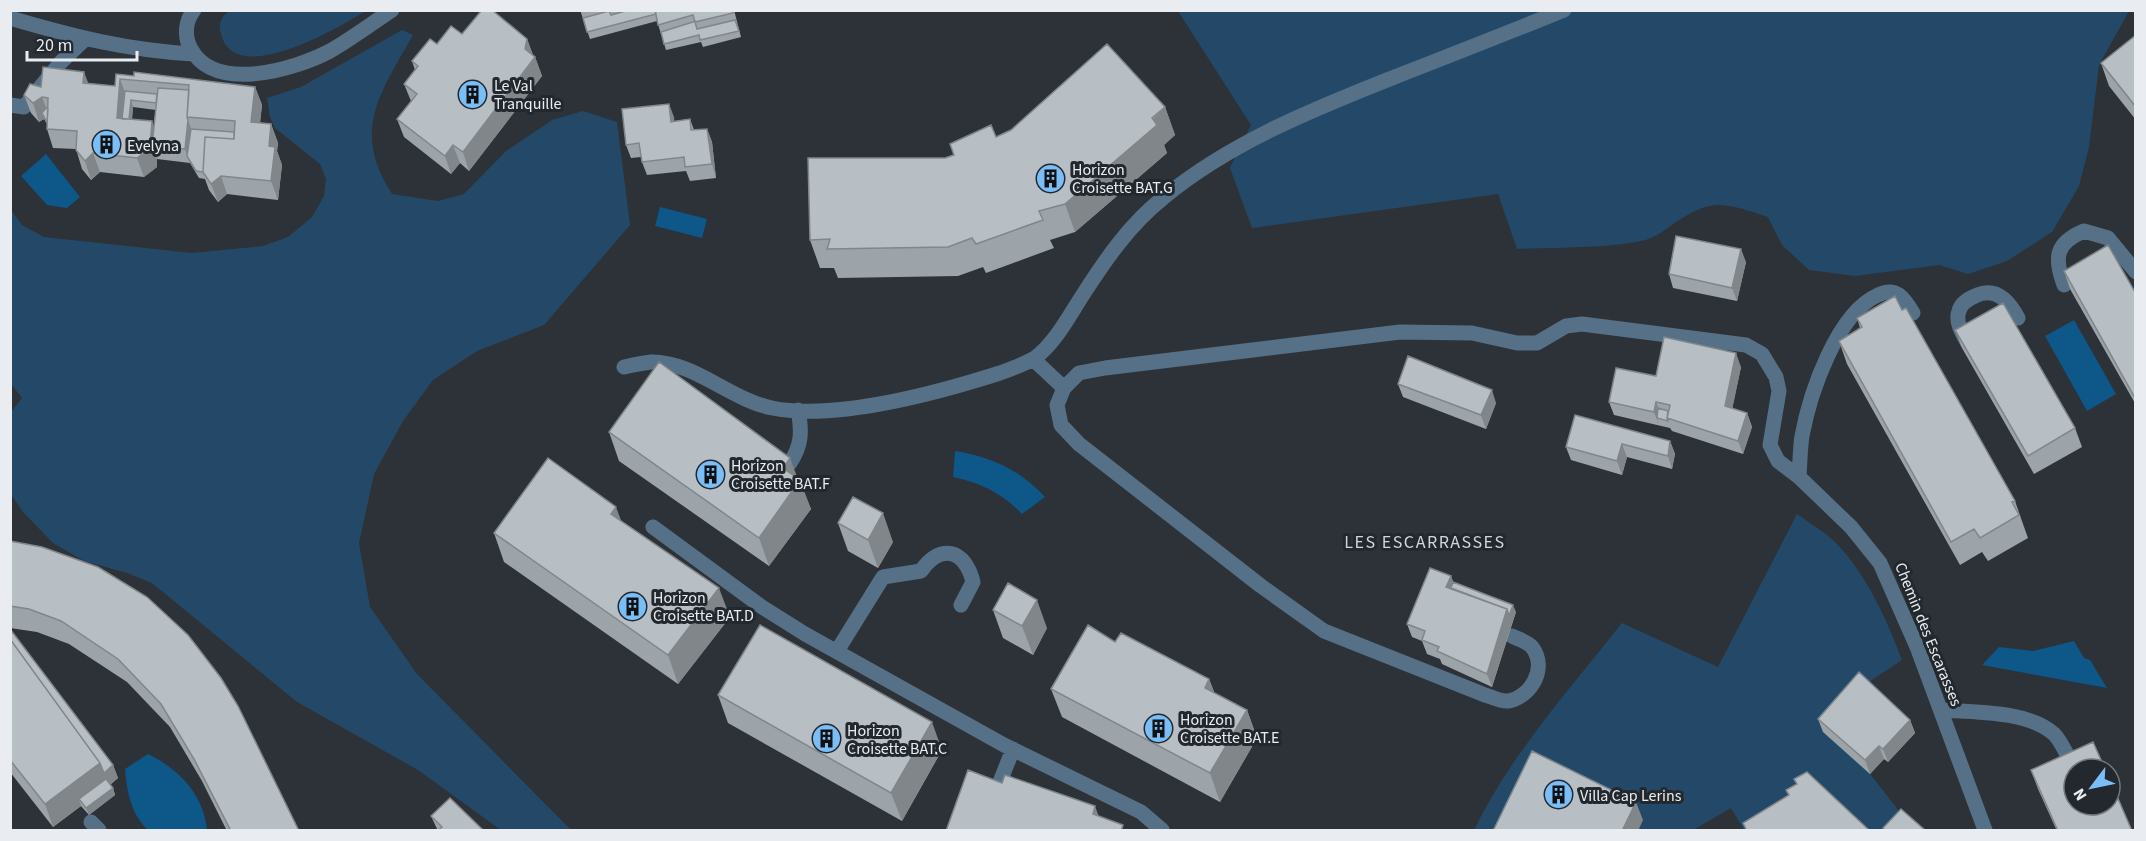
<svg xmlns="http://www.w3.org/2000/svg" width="2146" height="841" viewBox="0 0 2146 841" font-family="'Source Sans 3',sans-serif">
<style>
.green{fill:#244968}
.water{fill:#0d5789}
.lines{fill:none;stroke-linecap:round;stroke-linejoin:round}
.minor{stroke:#567087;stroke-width:15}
.wall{fill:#9da4a9;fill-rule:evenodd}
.shaded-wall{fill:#80868a}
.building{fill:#b7bfc5;stroke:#80868a;stroke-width:1.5}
.labels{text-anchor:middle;stroke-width:6;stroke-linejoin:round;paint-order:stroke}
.poi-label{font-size:16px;fill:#e9edf1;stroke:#22282d;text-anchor:start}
.street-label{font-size:16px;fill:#e9edf1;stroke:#22282d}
.neighbourhood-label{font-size:18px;letter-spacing:1.5px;fill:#cfd7de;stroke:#22282d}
</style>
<rect width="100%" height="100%" fill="#2c3237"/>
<path class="green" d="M230 10H366V11C337 28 235 89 221 34 218 23 221 17 230 10Z
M1178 11H2129L2099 65 2089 147 2079 186 2052 232 2007 261 1968 274 1939 265 1855 276 1809 270 1782 245 1768 217C1723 203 1714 197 1673 224 1664 231 1653 239 1641 241 1601 249 1558 247 1517 249L1498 194 1252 228 1230 168 1251 125Z
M402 30 413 35C380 94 351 130 392 194L438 201 464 194 506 151 552 120 583 111 617 122 630 225 544 325 477 351 433 380 403 421 374 474 359 543 370 607 417 674 571 830H501L418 770 297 702 152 583 127 573 84 561 53 543 23 512 10 493 11 412 22 398 11 384V210L22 225 44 237 192 253 263 246 288 237 312 217 324 196 326 179 320 164 275 128 270 117 267 98 301 87Z
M1797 514C1809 523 1824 531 1835 542 1866 573 1887 620 1902 660L1863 686 1870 774 1903 816 1890 830H1744L1731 808 1693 830H1474C1511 754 1570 689 1622 623L1718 667Z"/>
<path class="water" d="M46 154 80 197 67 208 47 205 21 176Z
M660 207 707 219 702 238 655 226Z
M2074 320 2116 394 2087 411 2045 336Z
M955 451C992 457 1020 470 1045 497L1022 514C1002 493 981 483 953 477Z
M2074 641 2084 658 2090 660 2107 688 1982 665 1999 647 2033 651Z
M148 754C179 769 204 795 207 830H148C131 814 127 792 125 769Z"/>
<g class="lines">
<path class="minor" d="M194 10C185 21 184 37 191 49 215 93 294 70 330 51 351 39 371 24 392 10
M10 18C75 37 126 50 193 54
M10 105 24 107 61 62 84 40
M2064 285C2054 258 2055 243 2084 231L2108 238 2136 272
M1967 342C1962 333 1955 321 1959 311 1961 303 1968 299 1975 296 1996 286 2009 301 2018 318
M1033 359 1064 388
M624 367C633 365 642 363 651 362 693 361 731 400 772 408 837 421 937 393 1000 373 1011 369 1025 364 1035 358 1056 342 1069 316 1084 293 1106 259 1130 224 1163 198 1228 144 1309 111 1387 80 1446 57 1505 34 1564 10
M790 463C802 445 802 431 798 410
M1799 477C1800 463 1800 449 1802 436 1810 393 1837 313 1878 295 1896 286 1904 298 1913 313
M653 527 762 607 805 634 1004 745 1141 812 1162 830
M1512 636C1518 639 1528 642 1532 647 1548 668 1531 697 1508 701 1501 702 1492 697 1485 695L1324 631 1261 586 1079 444 1061 425 1057 405 1064 388 1079 373 1105 368 1400 332 1472 333 1517 343H1537L1566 326 1582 324 1746 345 1762 354 1776 377 1779 391 1770 445 1778 461 1799 477 1851 527 1880 563 1917 647 1985 830
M837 651 883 577 921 571C940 543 965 549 973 582L961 605
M1941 710C1974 712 2029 711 2054 734 2060 740 2065 751 2069 758
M998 787 1013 749
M91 822 99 830"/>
</g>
<path class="wall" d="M580 10H734L741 37 703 47 701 42 666 50 657 21 590 39Z
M462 34 527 39 533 55 535 57 542 76 469 171 460 163 451 174 404 137 397 119 411 101 404 84 415 70 412 61 437 44Z
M2136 35V120L2109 86 2101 63Z
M116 74 255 87 262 105 260 123 271 124 278 143 277 151 282 165 278 200 227 194 218 202 209 190 205 179 199 178 190 163 157 159V167L144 177 100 172 91 180 82 169 76 149 53 148 47 129V124L44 119 39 122 31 113 24 95 88 83 115 86ZM133 107 156 110 154 126 132 120Z
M1165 107 1175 135 1164 145 1167 153 1075 232 1050 240 1054 248 986 273 983 267 958 276 838 278 834 268H820L810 240 945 158 996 137Z
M674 117V121L690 119 694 130 707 129 712 142 716 178 690 181 686 171 647 175 642 162 641 157 631 158 626 145Z
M1746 262 1737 301 1673 288 1669 274Z
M2064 271 2136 294V405L2070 289Z
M1902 310 2015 501 2023 524 2028 538 1988 561 1982 552 1960 565 1847 364 1839 341 1860 328 1857 318Z
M1955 330 2075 428 2082 447 2034 474 1962 348Z
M1741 367 1732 409 1747 413 1752 427 1743 454 1672 431 1670 428 1614 415 1609 402 1656 376Z
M1398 384 1496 403 1486 429 1403 397Z
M609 432 797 478 811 509 769 566 619 461Z
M1670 441 1675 454 1672 469 1627 457 1622 475 1571 460 1566 447Z
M622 522 730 617 678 684 504 562 494 533Z
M838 523 893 542 878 568 848 551Z
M10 541 299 831H227L202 781 170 727 127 682 69 644 37 632 10 628Z
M1451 576 1453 582 1516 612 1492 687 1442 664 1440 659 1427 654 1422 641 1412 637 1407 624Z
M993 610 1047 628 1033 655 1003 638Z
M10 629 113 765 118 778 110 785 113 788 115 795 89 815 81 806 53 827 10 772Z
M1115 642 1209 679 1215 694 1247 710 1257 738 1220 802 1062 717 1051 689Z
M718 695 942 750 902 821 728 723Z
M1818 719 1910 720 1915 733 1888 762 1884 759 1870 774 1823 732Z
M2031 770 2132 831H2057L2038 789Z
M431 816 484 831H438Z"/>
<path class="shaded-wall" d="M527 39 534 58 535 57 542 76 469 171 463 152 525 49Z
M84 72 91 90 83 83Z
M120 79 127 98 124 130 117 118Z
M255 87 262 105 258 140 251 122Z
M42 97 49 115 42 113 44 119 39 122 33 103Z
M131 100 133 107 130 137 128 131Z
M669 104 674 117 676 135 671 122Z
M1165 107 1175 135 1164 145 1167 153 1075 232 1065 204Z
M188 120 193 134 187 156 185 149Z
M152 121 159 140 152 146 157 159V167L144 177 137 158Z
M271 124 278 143 277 151 282 165 278 200 271 181 269 146Z
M707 129 712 142 716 178 712 164Z
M453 145 460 163 451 174 445 156Z
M93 153 100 172 91 180 85 161Z
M221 176 227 194 218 202 211 184Z
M1741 249 1746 262 1737 301 1732 288Z
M1736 353 1741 367 1730 420 1725 406Z
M1492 390 1496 403 1486 429 1481 415Z
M1656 402 1661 415 1657 418 1659 425 1654 412Z
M1747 413 1752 427 1743 454 1738 441Z
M1670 441 1675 454 1672 469 1668 456Z
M1622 444 1627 457 1622 475 1617 461Z
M790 458 799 482 800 480 811 509 769 566 759 538 783 468Z
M616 507 627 536 611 514Z
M883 513 893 542 878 568 868 540Z
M1451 576 1456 589 1453 595 1446 587Z
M719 588 730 617 678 684 668 655Z
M1037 600 1047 628 1033 655 1022 626Z
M1513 605 1516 612 1512 623 1509 616Z
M1507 609 1512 623 1492 687 1487 674Z
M1209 679 1220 708 1205 688Z
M1247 710 1257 738 1220 802 1210 773Z
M1910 720 1915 733 1888 762 1883 749Z
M932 722 942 750 902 821 891 793Z
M1879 746 1884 759 1870 774 1865 760Z
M100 763 113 765 118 778 83 805 79 799 81 806 53 827 45 804Z
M113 788 115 795 89 815 86 808Z
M1636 802 1643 820 1638 831H1622Z
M1095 806 1104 831 1093 814Z"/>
<path class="building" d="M482 10H492L527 39 525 49 535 57 463 152 453 145 445 156 397 119 417 94 404 84 418 66 412 61 430 39 437 44 451 26 462 34Z
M629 10H655L656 14 587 32 583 18 609 11 611 15Z
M655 10H732L733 13 695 22 693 15 658 25Z
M735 20 739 31 700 40 699 35 664 44 661 32 696 21 695 22 697 29Z
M2136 35V107L2101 63Z
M1107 44 1165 107 1152 118 1157 125 1065 204 1039 211 1043 220 976 244 972 238 948 247 827 249 830 239 810 240 808 158H945L954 155 950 144 991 125 996 137 1011 130Z
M43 67 84 72 83 83 115 86 116 74 134 76V72L255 87 251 122 271 124 269 146 275 147 271 181 221 176 211 184 203 172 205 137 234 139 235 121 187 117 189 85 120 79 117 118 152 121 150 148 137 158 93 153 85 161 76 150 77 131 47 129 48 98 42 97 33 103 24 95 30 84 41 87Z
M158 88 189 90 187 117 188 120 185 149 152 146Z
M125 91 157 94 156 103 131 100 129 119H122Z
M669 104 671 122 690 119 691 130 707 129 712 164 685 167 684 157 642 162 639 143 626 145 622 109Z
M46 108 48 109 47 122 42 113Z
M191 129 234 132V139L205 137 203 172 196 171 187 156Z
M1676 236 1741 249 1732 288 1669 274Z
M2108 245 2136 294V395L2134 396 2064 271Z
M1895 296 1902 310 1906 308 2015 501 2012 502 2019 515 1980 538 1974 529 1951 542 1839 341 1862 327 1857 318Z
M2003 303 2075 428 2028 456 1955 330Z
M1664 337 1736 353 1725 406 1747 413 1738 441 1667 418 1670 405 1656 402 1654 412 1609 402 1616 368 1656 376Z
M1408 356 1492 390 1481 415 1398 384Z
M659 362 790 458 783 468 800 480 759 538 609 432Z
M1658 408 1668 411 1667 418 1668 421 1657 418Z
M1575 415 1670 441 1668 456 1622 444 1617 461 1566 447Z
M548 458 616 507 611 514 719 588 668 655 494 533Z
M853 497 883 513 868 540 838 523Z
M10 541 42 547 98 567 147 597 188 635 221 678 238 706 299 831H231L194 759 161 704 118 659 61 621 29 609 10 606Z
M1430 568 1451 576 1446 587 1507 609 1487 674 1437 651 1439 647 1422 640 1425 631 1407 624Z
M1453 582 1513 605 1509 616 1507 609 1451 588Z
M1008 583 1037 600 1022 626 993 610Z
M760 625 932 722 891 793 718 695Z
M1088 625 1115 642 1121 633 1209 679 1205 688 1247 710 1210 773 1051 689Z
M10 629 113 765 104 773 100 763 10 639Z
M10 639 100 763 45 804 10 760Z
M1859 672 1910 720 1883 749 1879 746 1865 760 1818 719Z
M2093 742 2105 769H2074V805H2110V780L2132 831H2058L2031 770Z
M1532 751 1636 802 1622 831H1493Z
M968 770 1002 783 1005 775 1095 806 1093 814 1123 825 1121 831H946Z
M1807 772 1870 831H1747L1743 823 1789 795 1786 790 1797 784 1794 779Z
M106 779 113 788 86 808 79 799Z
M450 798 484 831H441L440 829 442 827 431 816Z
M1901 809 1926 831H1885L1883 828Z"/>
<defs>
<symbol id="building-disc" viewBox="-11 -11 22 22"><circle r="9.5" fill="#7abef8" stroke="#22282d"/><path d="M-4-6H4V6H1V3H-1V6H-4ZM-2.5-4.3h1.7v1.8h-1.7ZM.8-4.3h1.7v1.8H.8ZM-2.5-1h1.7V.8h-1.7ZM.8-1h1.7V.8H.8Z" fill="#111"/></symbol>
</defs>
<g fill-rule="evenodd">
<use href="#building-disc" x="456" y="78" width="33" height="33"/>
<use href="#building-disc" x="90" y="128" width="33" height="33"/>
<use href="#building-disc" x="1034" y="162" width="33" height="33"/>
<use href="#building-disc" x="694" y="458" width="33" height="33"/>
<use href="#building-disc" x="616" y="590" width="33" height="33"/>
<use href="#building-disc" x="1142" y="712" width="33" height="33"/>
<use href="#building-disc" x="810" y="722" width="33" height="33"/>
<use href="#building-disc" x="1542" y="778" width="33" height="33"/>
</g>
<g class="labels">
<g class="poi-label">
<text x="494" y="91">Le Val<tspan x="494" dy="18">Tranquille</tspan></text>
<text x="127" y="151">Evelyna</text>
<text x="1072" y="175">Horizon<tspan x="1072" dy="18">Croisette BAT.G</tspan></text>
<text x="731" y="471">Horizon<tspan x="731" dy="18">Croisette BAT.F</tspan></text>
<text x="653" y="603">Horizon<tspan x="653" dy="18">Croisette BAT.D</tspan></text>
<text x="1180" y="725">Horizon<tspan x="1180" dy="18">Croisette BAT.E</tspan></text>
<text x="847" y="736">Horizon<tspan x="847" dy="18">Croisette BAT.C</tspan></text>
<text x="1580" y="801">Villa Cap Lerins</text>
</g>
<g class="street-label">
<text transform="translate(1929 634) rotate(68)" y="6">Chemin des Escarasses</text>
</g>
<g class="neighbourhood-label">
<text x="1425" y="548">LES ESCARRASSES</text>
</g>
</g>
<rect width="2146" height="841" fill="none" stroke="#e9edf1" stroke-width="24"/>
<g transform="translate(2092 787) rotate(238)"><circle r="28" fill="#22282d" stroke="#72777b" stroke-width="1.5"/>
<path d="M0-4.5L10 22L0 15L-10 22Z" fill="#7abef8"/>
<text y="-9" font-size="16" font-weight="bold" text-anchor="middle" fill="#e9edf1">N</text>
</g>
<path d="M27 51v9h110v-9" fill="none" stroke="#e9edf1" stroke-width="3"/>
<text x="36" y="51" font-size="18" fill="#e9edf1" stroke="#22282d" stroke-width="4.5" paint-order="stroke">20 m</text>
</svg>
